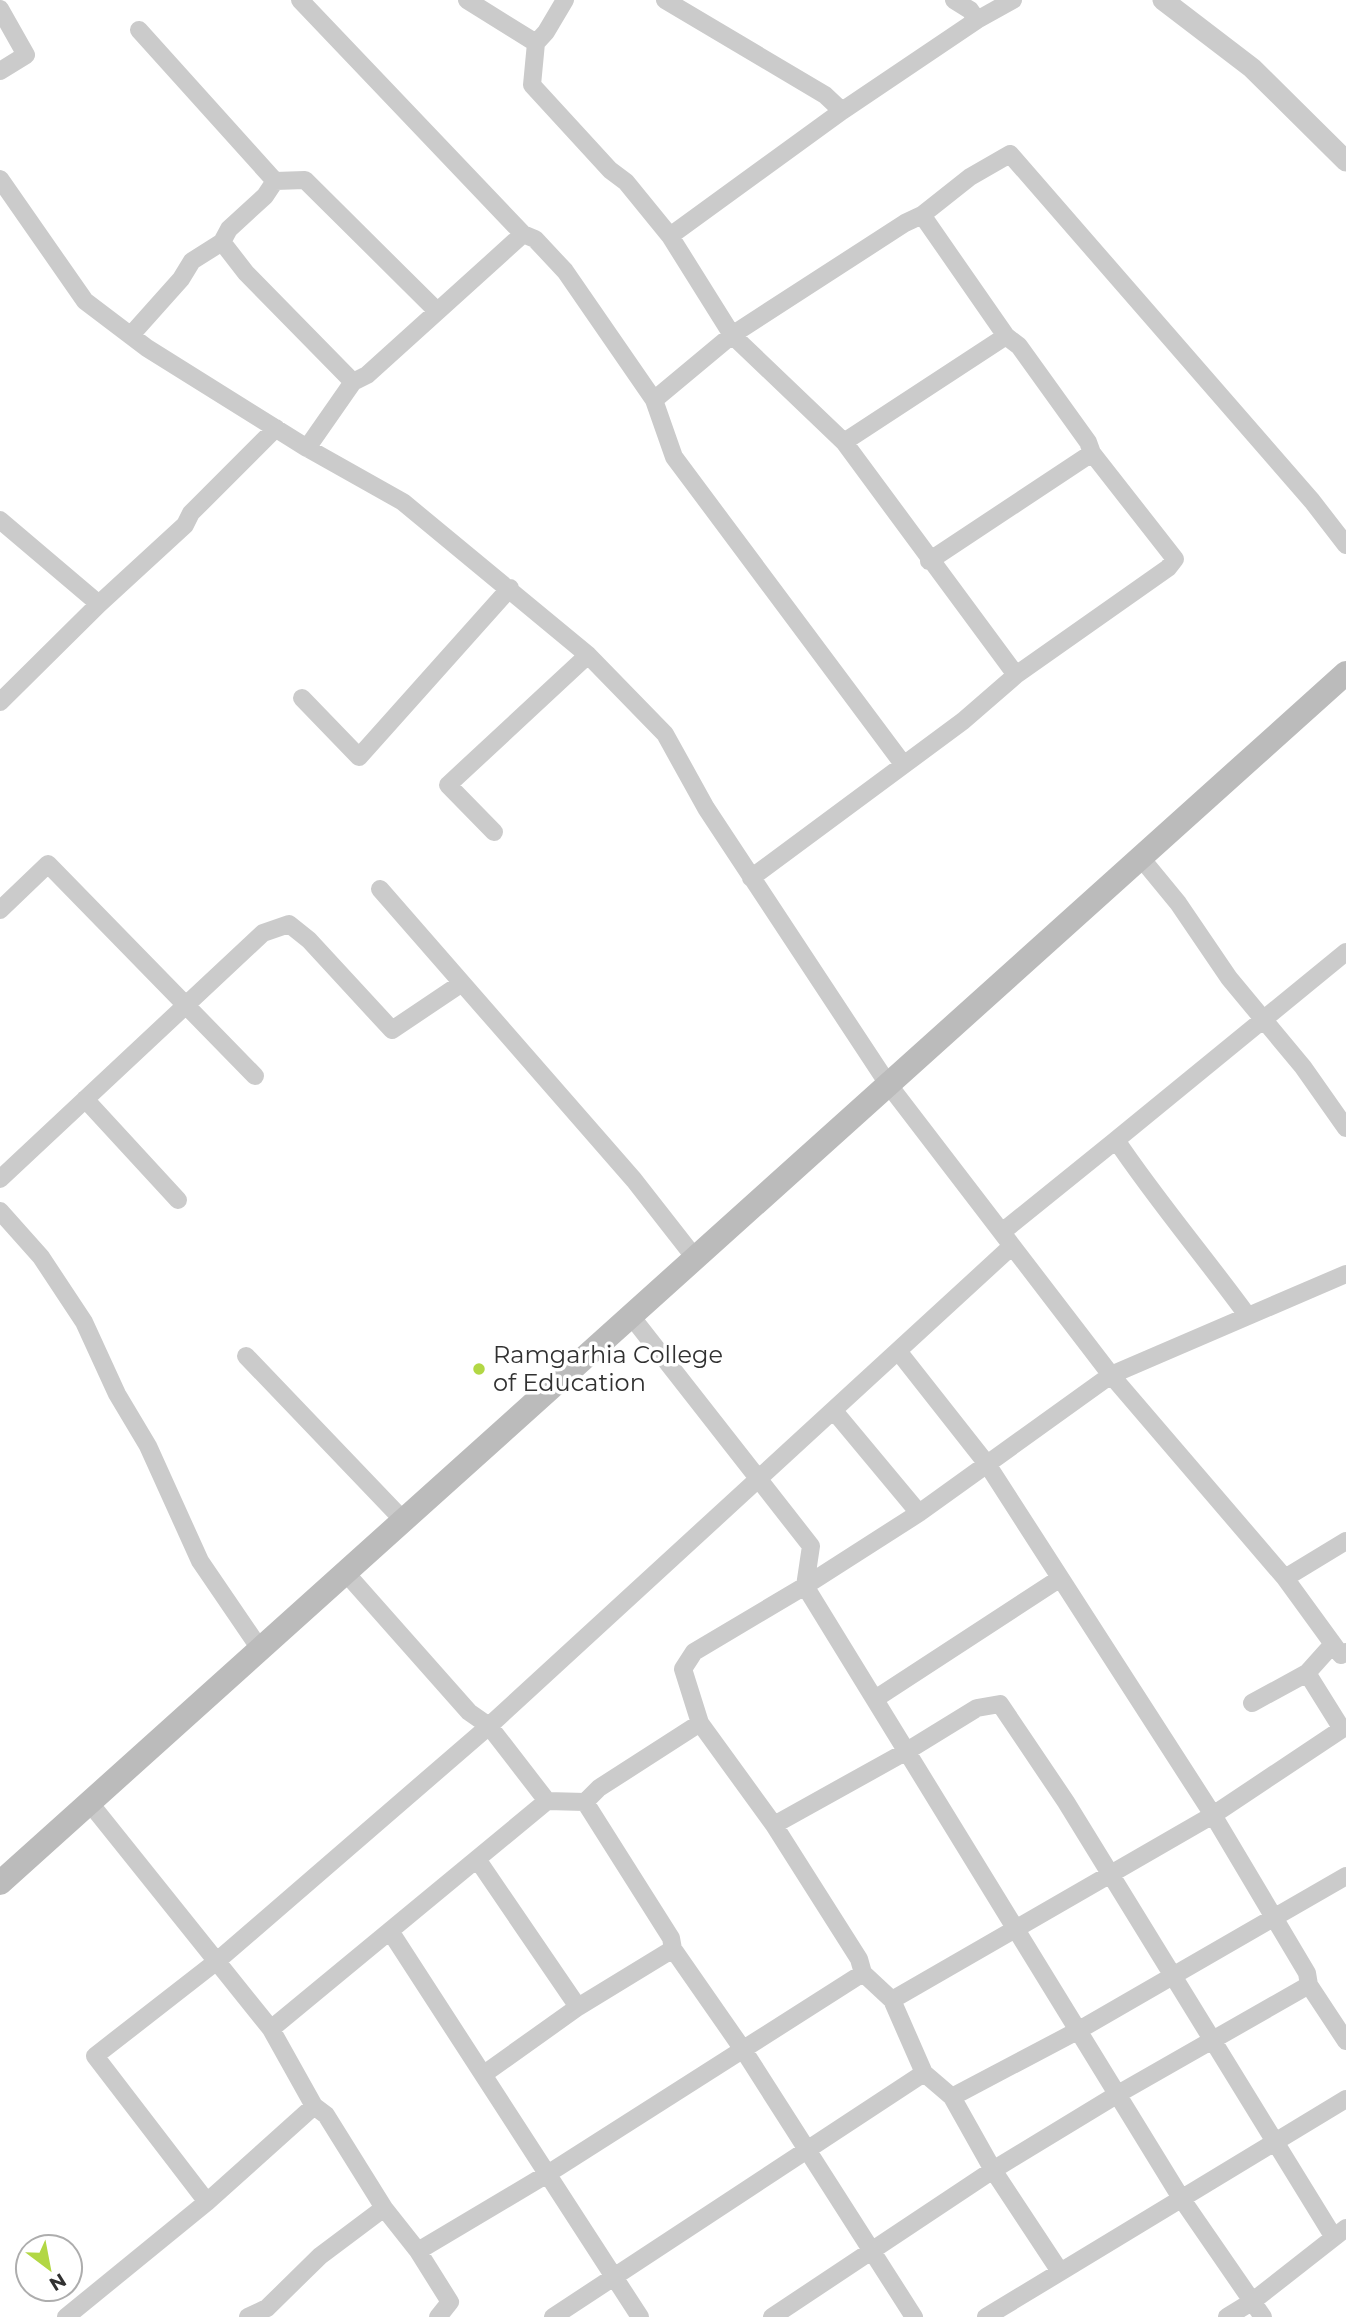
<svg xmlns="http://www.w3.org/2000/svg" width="1346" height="2317" viewBox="0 0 1346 2317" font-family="Montserrat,sans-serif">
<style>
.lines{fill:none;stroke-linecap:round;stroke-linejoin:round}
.minor{stroke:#cbcbcb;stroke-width:18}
.tertiary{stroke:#cbcbcb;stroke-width:21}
.secondary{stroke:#bbb;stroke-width:24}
.poi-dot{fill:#b2d744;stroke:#fff;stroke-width:2.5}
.labels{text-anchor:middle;stroke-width:7;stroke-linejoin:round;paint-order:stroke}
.poi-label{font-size:24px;fill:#313131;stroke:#fff;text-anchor:start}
</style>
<rect width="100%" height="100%" fill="#fff"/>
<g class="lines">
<path class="minor" d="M300 0 523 234 535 239 565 271 654 400 674 457 903 764
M467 0 536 43
M565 0 546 32 536 43 532 85 610 170 626 182 670 236 732 335 844 442 1016 675
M665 0 825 95 842 111
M954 0 970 10 977 20
M0 9 26 55 0 71
M139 30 275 181
M0 179 85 301 147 348 307 448 403 502 588 655 665 734 706 808 888 1084 1111 1375 919 1513 805 1586 1181 2198 1263 2317
M670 236 842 111 977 20 1013 0
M222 242 246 273 353 382
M131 335 181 279 192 261 222 242 229 229 265 196 275 181 305 180 437 311
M654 400 732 335 905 223 922 215 970 177 1010 154 1312 501 1346 545
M844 442 1006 336
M307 448 353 382 367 375 523 234
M0 520 99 604
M929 561 1092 453
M302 698 359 757 510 588
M0 702 99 604 185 525 191 513 276 428
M494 832 448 785 588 655
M1141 858 1178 903 1229 978 1303 1067 1346 1128
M751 878 963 721 1016 675 1168 568 1175 559 1092 453 1088 442 1019 346 1006 336 922 215
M380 889 634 1180 695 1258
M0 910 48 864 255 1076
M85 1099 178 1200
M1116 1140 1346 952
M0 1179 263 933 289 924 309 940 392 1030 462 983
M0 1211 41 1257 84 1322 117 1394 148 1446 200 1561 260 1649
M1002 1232 1116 1140C1157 1201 1204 1256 1247 1315
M1346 1274 1111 1375 1285 1578 1341 1655 1346 1652
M631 1316 811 1546 805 1586 694 1652 683 1669 700 1723 774 1825 859 1959 863 1973 892 2000 924 2073 952 2097 993 2170 1059 2270
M898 1351 987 1464 1213 1815 1307 1973 1309 1985 1346 2041
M246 1356 403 1520
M834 1411 919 1513
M345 1572 469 1712 489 1726 547 1801
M1285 1578 1346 1541
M875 1699 1059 1579
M1252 1703 1307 1673 1333 1644
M89 1802 271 2029 314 2106 326 2115 384 2208 418 2251 450 2302 438 2317
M585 1802 671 1938 673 1949 744 2051 914 2317
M774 1825 907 1751 977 1708 1000 1704 1066 1802 1333 2236
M477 1859 578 2007
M390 1931 640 2317
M892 2000 1213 1815 1342 1729 1307 1673
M271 2029 547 1801 585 1802 599 1788 700 1723
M484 2074 578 2007 673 1949
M952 2097 1079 2030 1346 1876
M207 2202 95 2056 217 1961 489 1726 1012 1246
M418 2251 549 2173 863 1973
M66 2317 207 2202 314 2106
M248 2317 267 2308 320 2256 384 2208
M553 2317 924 2073
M772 2317 993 2170 1118 2094 1309 1985
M986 2317 1346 2099
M1227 2317 1253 2301 1346 2228"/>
<path class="tertiary" d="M1163 0 1252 68 1346 161"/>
<path class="secondary" d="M0 1883 1346 673"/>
</g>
<circle class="poi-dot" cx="479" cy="1369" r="7"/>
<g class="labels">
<g class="poi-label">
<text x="493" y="1363">Ramgarhia College<tspan x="493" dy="28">of Education</tspan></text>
</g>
</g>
<g transform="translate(49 2268) rotate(148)"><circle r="33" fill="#ffffff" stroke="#adadad" stroke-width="2"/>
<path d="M0-5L12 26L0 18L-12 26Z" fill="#b2d744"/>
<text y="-10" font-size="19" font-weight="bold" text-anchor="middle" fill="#313131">N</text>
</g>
</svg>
